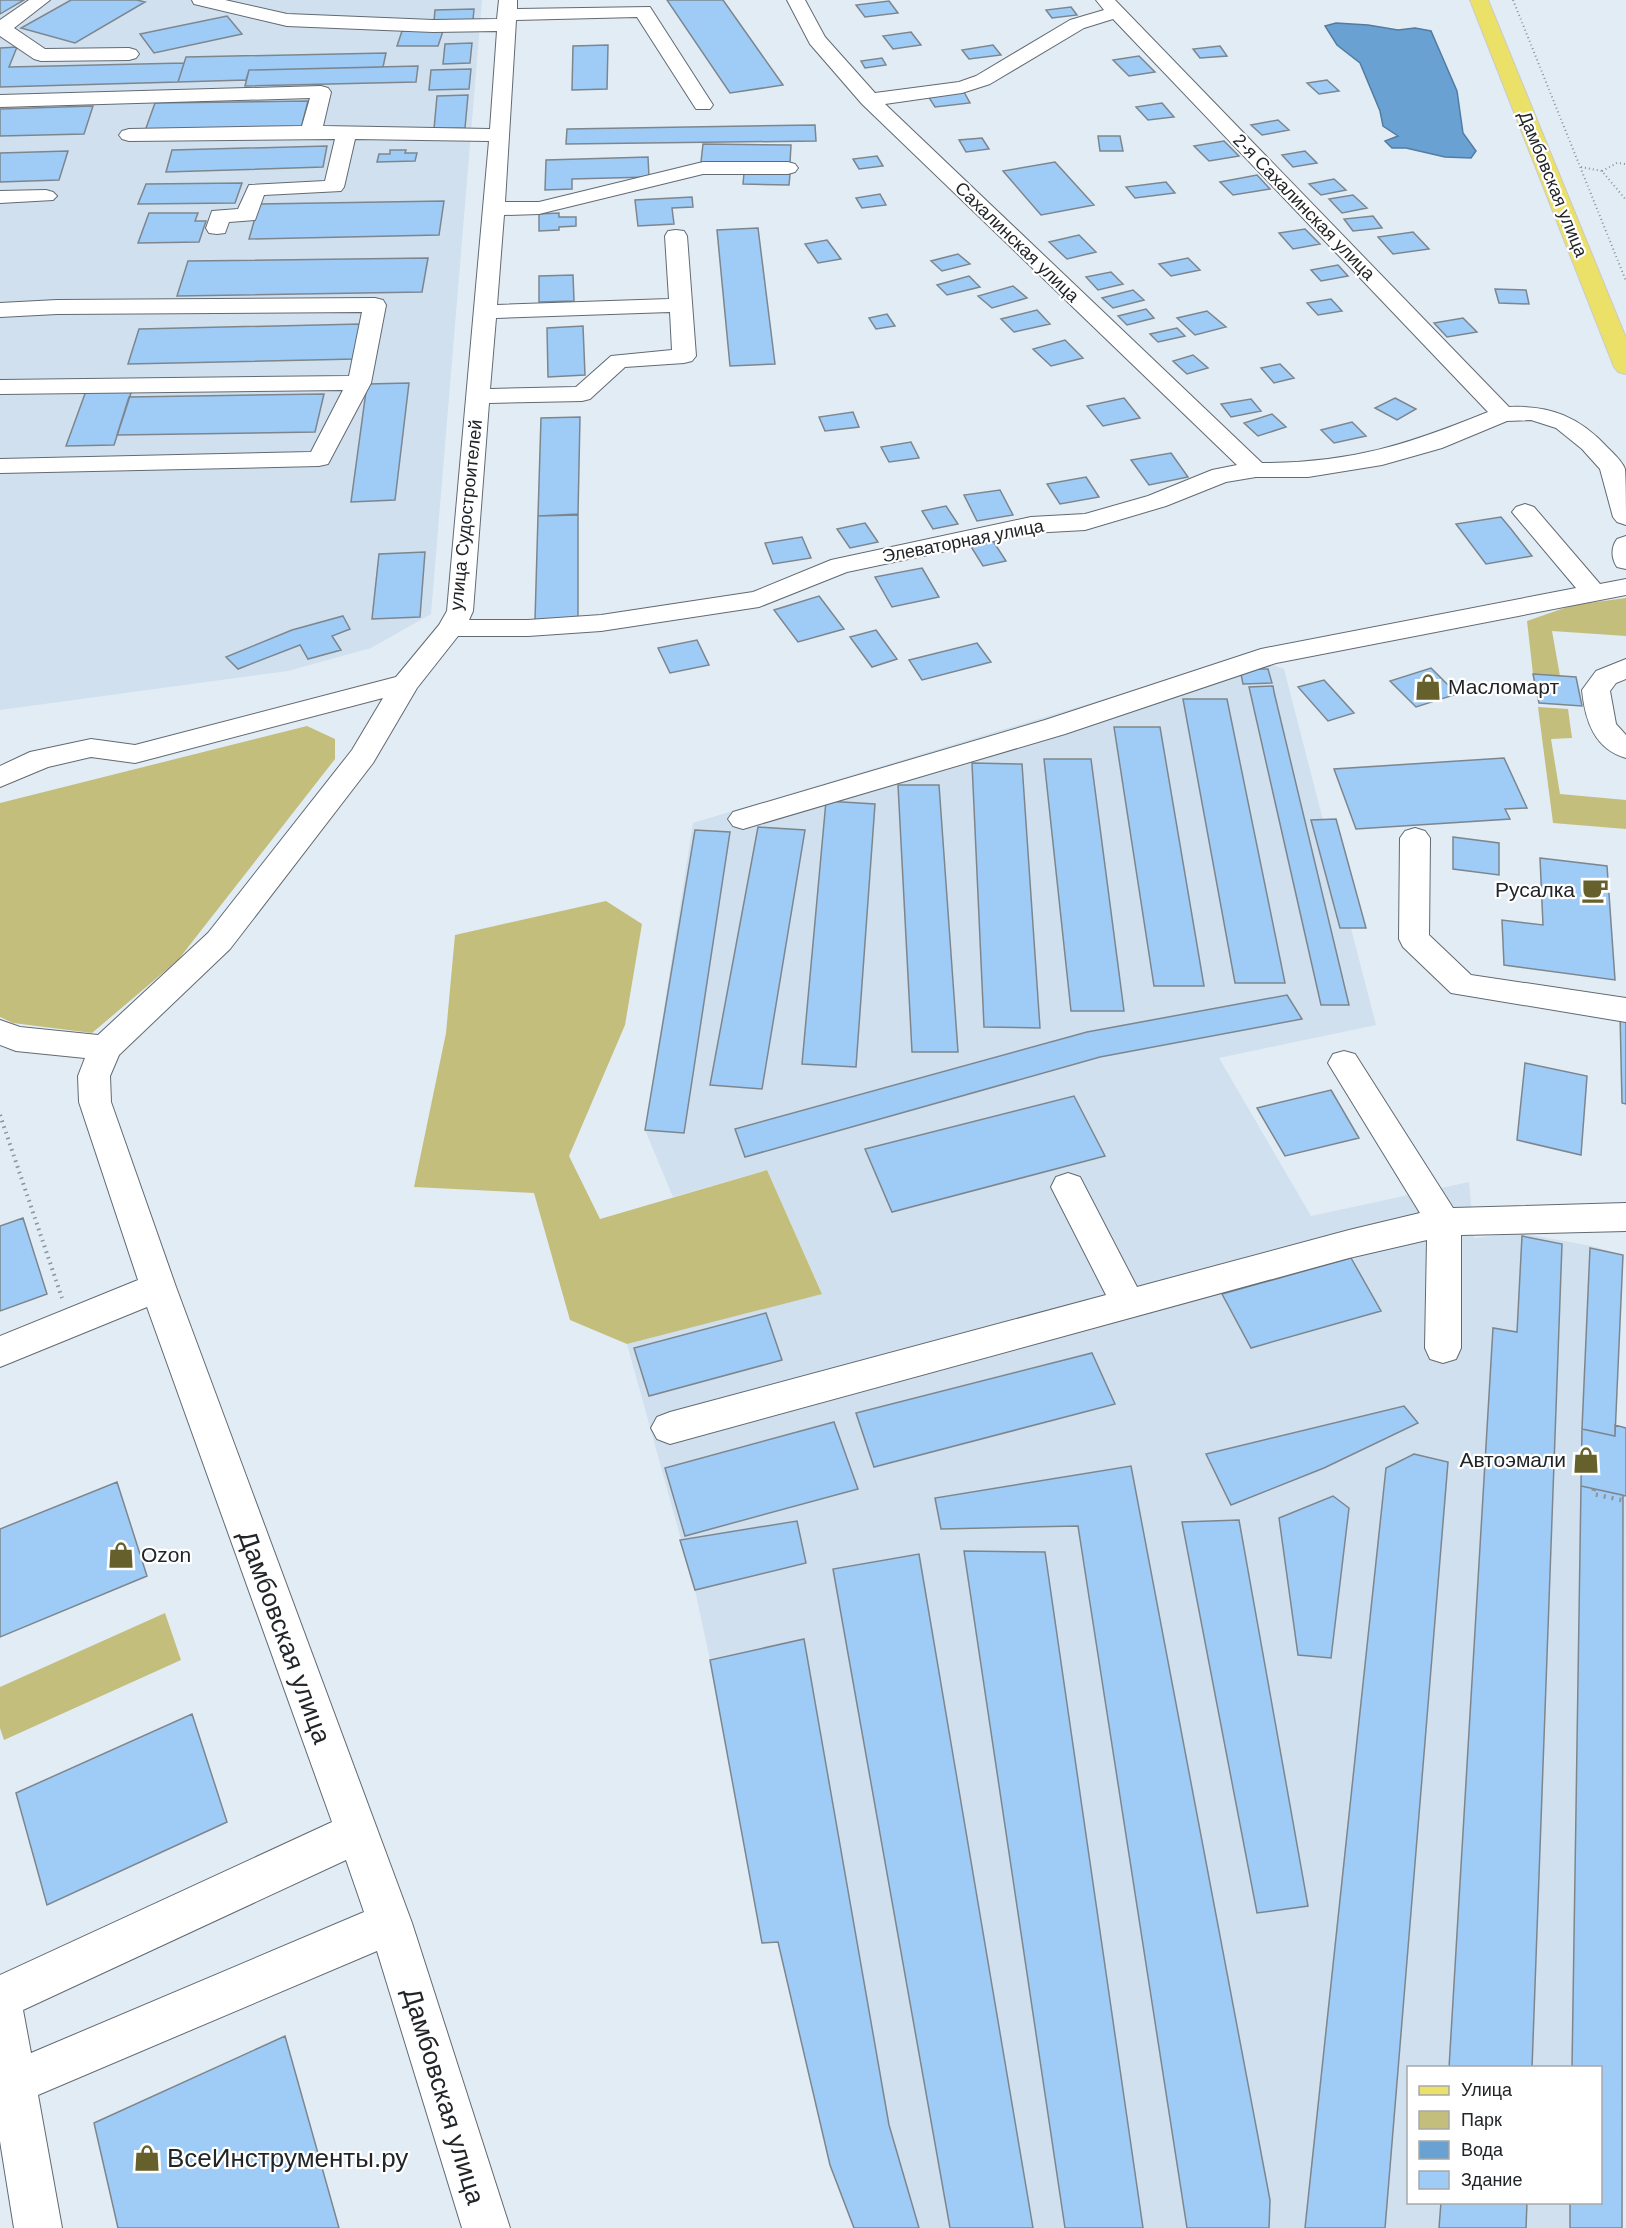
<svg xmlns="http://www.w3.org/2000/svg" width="1626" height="2228" viewBox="0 0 1626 2228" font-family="Helvetica,sans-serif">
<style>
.built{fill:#d0e0ee;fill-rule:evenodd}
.green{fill:#c4be7c}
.water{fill:#69a1d3;stroke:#547ca0;stroke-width:1.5}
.building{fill:#9fccf6;stroke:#7d868e;stroke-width:1.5}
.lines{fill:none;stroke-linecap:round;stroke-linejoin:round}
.minor-casing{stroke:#626a72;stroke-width:2}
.major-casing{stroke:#cacbcb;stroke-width:2}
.path-far2{stroke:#8c9399;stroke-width:2;stroke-dasharray:1 3;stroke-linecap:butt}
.path-far1{stroke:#8c9399;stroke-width:4;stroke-dasharray:1.5 4.5;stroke-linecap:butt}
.path{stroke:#8c9399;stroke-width:4.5;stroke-dasharray:2 6;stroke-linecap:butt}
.minor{fill:#fff;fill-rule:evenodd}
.major{fill:#ebe068;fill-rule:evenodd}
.labels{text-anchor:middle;stroke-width:4.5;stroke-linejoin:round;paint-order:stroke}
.far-street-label{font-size:18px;fill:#222528;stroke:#fff}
.poi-label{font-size:21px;fill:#222528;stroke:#fff;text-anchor:start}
.near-street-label{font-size:26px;fill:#222528;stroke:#fff}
.near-poi-label{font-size:26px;fill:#222528;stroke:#fff;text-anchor:start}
</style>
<rect width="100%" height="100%" fill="#e2ecf5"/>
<path class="built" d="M0 0H482L431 614 371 648 288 671 0 710Z
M1247 656 1284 669 1376 1025 1219 1058 1311 1216 1469 1182 1474 1238 1520 1233 1592 1246 1623 1255 1615 1436 1626 1496 1622 2228H854L830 2165 778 1943H762L710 1660 695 1590 627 1344 822 1293 767 1170 673 1197 645 1130 693 823ZM1408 2068H1600V2202H1408Z"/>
<path class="green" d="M1626 598V636L1552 631 1560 676 1533 674 1527 621 1573 605Z
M1538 707 1568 709 1572 738 1551 739 1560 794 1626 800V829L1553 823Z
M307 726 335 739V759L178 960 92 1033 13 1023 0 1017V803Z
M606 901 642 924 625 1025 569 1156 600 1219 767 1170 822 1294 627 1344 570 1320 534 1193 414 1187 446 1033 455 935Z
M165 1613 181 1660 4 1740 0 1728V1687Z"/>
<path class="water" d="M1336 23 1368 25 1398 30 1415 28 1431 31 1457 91 1463 133 1476 151 1471 158 1445 157 1406 148H1392L1385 141 1398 136 1383 126 1380 111 1360 63 1337 45 1325 26Z"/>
<path class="building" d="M0 0H24L0 14Z
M71 0H137L145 2 75 43 21 28Z
M667 0H723L783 85 730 93Z
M889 1 898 13 865 17 856 5Z
M1071 7 1077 15 1052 18 1046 10Z
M474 9 473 20 434 21 435 10Z
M227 16 242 34 154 53 140 34Z
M402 31H443L438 46H397Z
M911 32 921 45 893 49 883 36Z
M472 43 470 63 443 64 445 44Z
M608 45 607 89 572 90 573 46Z
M993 45 1001 55 969 59 962 50Z
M1220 46 1227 56 1200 58 1193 49Z
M17 47 9 67 184 63 178 82 0 87V48Z
M386 53 383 67 249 70 246 80 178 82 186 57Z
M1139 56 1155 72 1129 76 1113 60Z
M882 58 886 65 865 68 861 61Z
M418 66 416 82 245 86 249 70Z
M471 69 469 89 429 90 431 70Z
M1327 80 1339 91 1319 94 1307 83Z
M964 92 970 103 935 107 928 96Z
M468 95 465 128 434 129 437 96Z
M308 101 301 128 145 131 155 103Z
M1162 103 1174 117 1148 120 1136 107Z
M93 106 84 134 0 136V109Z
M1278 120 1289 130 1262 135 1251 125Z
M815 125 816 141 566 144 567 129Z
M1098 136H1120L1123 151H1100Z
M982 138 989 149 966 152 959 140Z
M1224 141 1239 156 1209 161 1194 146Z
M703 144 791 145 790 163 701 162Z
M327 146 323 167 166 172 172 150Z
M390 150H406L405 153H417L415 161 377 162 379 154H390Z
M68 151 59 180 0 182V153Z
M1305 151 1317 163 1293 167 1282 155Z
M877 156 883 166 859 169 853 159Z
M648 157 649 177 572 179V189L545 190 546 160Z
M1055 162 1094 205 1041 215 1003 171Z
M744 173 790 174 789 185 743 184Z
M1257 175 1270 189 1233 195 1220 182Z
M1334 179 1346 190 1321 195 1309 184Z
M1166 182 1175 193 1135 198 1126 187Z
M242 183 235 203 138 204 146 184Z
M880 194 886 205 862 208 856 198Z
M1353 195 1367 208 1342 213 1329 199Z
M692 197 693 207 672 208 674 224 638 226 635 200Z
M444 201 439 235 249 239 259 204Z
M149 213H198L195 221H206L199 242 138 243Z
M559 213V217H576V226L559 227V230L539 231V214Z
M1373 216 1382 228 1353 231 1344 219Z
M758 228 775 364 730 366 717 230Z
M1305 229 1320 244 1293 249 1279 233Z
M1413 232 1429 249 1393 254 1378 237Z
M1079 235 1096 252 1067 259 1049 242Z
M827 240 841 259 818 263 805 244Z
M958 254 970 264 942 271 931 261Z
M428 258 422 292 177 296 188 261Z
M1188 258 1200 270 1171 276 1159 264Z
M1338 265 1348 276 1321 281 1311 270Z
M1111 272 1123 284 1098 290 1086 277Z
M573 275 574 301 539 302V276Z
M969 276 980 287 947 295 937 285Z
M1013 286 1027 298 992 308 978 296Z
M1495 289 1526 290 1529 304 1499 303Z
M1133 290 1144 300 1113 308 1102 298Z
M1331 299 1342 311 1318 315 1307 303Z
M1146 309 1154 318 1127 325 1118 316Z
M1037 310 1050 324 1014 332 1001 319Z
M1207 311 1226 327 1195 335 1177 318Z
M887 314 895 326 876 329 869 318Z
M1463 318 1477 332 1447 337 1434 323Z
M361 324 355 359 128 364 139 329Z
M583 326 585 375 548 377 547 328Z
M1177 328 1185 336 1158 342 1150 334Z
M1065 340 1083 358 1051 366 1033 349Z
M1193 355 1208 368 1187 374 1173 361Z
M1280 364 1294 378 1274 383 1261 368Z
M409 383 395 500 351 502 367 384Z
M132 390 114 445 66 446 86 391Z
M324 394 315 432 117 435 129 397Z
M1124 398 1140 418 1103 426 1087 406Z
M1395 398 1416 409 1397 420 1375 408Z
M1251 399 1261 411 1231 417 1221 404Z
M853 412 859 427 825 431 819 417Z
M1272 414 1286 427 1258 436 1244 423Z
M580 417 578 514 538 516 541 418Z
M1352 422 1366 436 1334 443 1321 430Z
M911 442 919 458 889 462 881 447Z
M1171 453 1188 477 1149 485 1131 460Z
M1086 477 1099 497 1060 504 1047 484Z
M1000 490 1013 515 977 521 964 495Z
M946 506 958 524 933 529 922 511Z
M578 515V618L535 620 538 516Z
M1501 517 1511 529 1532 556 1486 564 1456 524Z
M865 523 878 542 850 548 837 529Z
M802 537 811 558 773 564 765 543Z
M993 541 1006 561 983 566 970 545Z
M425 552 420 617 372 619 379 554Z
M922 568 939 597 892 607 875 577Z
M819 596 844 629 798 642 774 610Z
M343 616 350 629 332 636 341 650 308 659 300 645 238 669 226 657 292 630Z
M876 630 897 659 872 667 850 637Z
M697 640 709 665 670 673 658 648Z
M977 643 991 662 922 680 909 660Z
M1431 668 1457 694 1416 707 1390 681Z
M1240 669H1268L1272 683 1243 684Z
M1533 674 1576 677 1582 706 1539 703Z
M1324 680 1354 713 1328 721 1298 687Z
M1273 686 1274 692 1349 1005H1321L1249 687Z
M1183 699H1227L1285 983H1235Z
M1114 727H1160L1204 986H1154Z
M1504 758 1527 808 1505 809 1510 819 1356 829 1334 769Z
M1044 759H1091L1124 1011H1071Z
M972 763 1022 764 1040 1028 984 1027Z
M898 785H939L958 1052H912Z
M826 801 875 804 856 1067 802 1064Z
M1336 819 1366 928H1340L1311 820Z
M758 827 805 830 762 1089 710 1085Z
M695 830 730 832 684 1133 645 1130Z
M1453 837 1499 843V875L1453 869Z
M1540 858 1607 866 1615 980 1504 965 1502 920 1543 925Z
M1287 995 1302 1019 1100 1057 745 1157 735 1129 1087 1032Z
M1620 1014 1626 1015V1104L1622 1103Z
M1525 1063 1587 1076 1581 1155 1517 1140Z
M1331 1090 1359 1138 1285 1156 1257 1108Z
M1074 1096 1105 1156 892 1212 865 1149Z
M23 1218 47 1294 0 1311V1226Z
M1522 1236 1562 1244 1532 2068H1449L1493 1328 1517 1332Z
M1590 1248 1623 1255 1615 1436 1582 1429Z
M1351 1258 1381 1311 1251 1348 1222 1294Z
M766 1313 782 1360 649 1396 634 1348Z
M1092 1353 1115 1404 874 1467 856 1413Z
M1404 1406 1418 1423 1324 1468 1231 1505 1206 1454Z
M834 1422 858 1489 685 1536 665 1468Z
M1615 1425 1626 1428V1496L1581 1486 1582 1429 1615 1436Z
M1414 1454 1448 1462 1385 2228H1305L1386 1468Z
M1131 1466 1270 2200 1269 2228H1187L1078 1526 941 1529 935 1498Z
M117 1482 147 1576 0 1637V1529Z
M1581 1486 1623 1495 1622 2228H1570V2202H1600V2068H1572Z
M1333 1496 1349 1508 1331 1658 1298 1655 1279 1518Z
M1239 1520 1308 1906 1257 1913 1182 1522Z
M797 1521 806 1563 695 1590 680 1540Z
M964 1551 1045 1552 1143 2228H1065Z
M919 1554 1033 2228H950L833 1569Z
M804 1639 889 2125 919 2228H854L830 2165 778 1942 762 1943 710 1660Z
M192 1714 227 1822 47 1905 16 1793Z
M285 2036 339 2228H118L94 2123Z
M1441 2202H1527L1526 2228H1439Z"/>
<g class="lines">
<defs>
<path id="minor" d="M29 0H50L14 28 45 49 129 48 136 50 139 54 136 58 129 60 41 61 34 59 0 36V20Z
M192 0H225L287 14 433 20 497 19 499 0H517V9L650 7 713 105 710 109H696L637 17 516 20 505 202H539L703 162H788L795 164 798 168 795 172 788 174H703L539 214 504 215 497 305 669 299 665 236 668 231 676 230 684 231 687 236 696 356 692 361 684 363 625 367 590 399 582 401 489 403 473 611 469 620H528L601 615 753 592 831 560 1031 517 1085 514 1148 496 1212 470 1237 465 862 104 810 44 787 0H805L825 37 875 93 959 82 976 76 1070 20 1104 10 1096 0H1115L1509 407C1550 405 1580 417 1608 448 1614 454 1622 461 1625 469 1626 482 1626 510 1626 525L1617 522 1613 517 1600 469 1582 449 1556 428 1531 420 1507 421 1442 448 1382 465 1308 477H1256L1226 482 1166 506 1085 530 1031 533 847 572 759 607 601 631 528 636H458L417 688 373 763 230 949 119 1055 110 1076 111 1102 176 1287 412 1923 510 2228H462L377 1951 38 2095 62 2228H14L0 2141V1975L332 1822 147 1307 0 1367V1336L138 1280 79 1102 78 1076 85 1058 16 1051 0 1045V1020L20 1027 98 1035 208 933 352 750 383 698 135 763 91 757 48 767 0 787V766L30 752 91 739 135 745 396 677 439 625 447 611 489 141 355 139 344 187 341 191 264 195 255 220 229 222 225 233 217 234 209 233 206 228 212 211 238 209 249 185 325 181 335 139 129 141 122 139 119 135 122 131 129 129 302 126 310 98 0 107V95L321 86 328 88 331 92 323 126 490 129 497 31 433 32 287 26 194 4ZM1113 19 1488 412C1407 445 1350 463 1262 463L885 104 962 93 990 84 1084 28ZM670 312 672 350 611 356 576 387 490 389 496 318ZM346 1860 364 1912 31 2053 23 2010Z
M46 190 53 192 57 196 53 200 0 203V191Z
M375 298 383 300 386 305 371 383 328 464 319 466 0 473V459L311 452 343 390 0 394V380L349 376 362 312 57 314 0 317V303L57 300Z
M1525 504 1534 507 1600 584 1626 579V595L1276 663 1065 734 753 826 743 829 733 826 728 819 733 812 1045 720 1261 649 1576 588 1512 512 1516 507Z
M1626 536V569L1617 567C1611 558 1611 547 1617 539Z
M1626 659V679L1616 683 1610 691 1616 724 1626 735V758C1594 749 1585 720 1582 690L1596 671Z
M1415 828 1425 831 1430 838 1429 935 1471 975 1626 998V1022L1451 993 1403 947 1399 939 1400 838 1405 831Z
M1344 1051 1355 1054 1453 1208 1626 1203V1231L1461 1235V1348L1456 1359 1443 1363 1430 1359 1425 1348 1427 1240 1349 1258 670 1444 657 1439 651 1428 657 1417 670 1412 1106 1295 1051 1187 1056 1177 1068 1173 1080 1177 1137 1287 1349 1230 1420 1213 1328 1063 1333 1054Z"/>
<path id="major" d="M1470 0H1488L1626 338V374L1618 372 1614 367Z"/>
</defs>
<use href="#minor" class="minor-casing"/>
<use href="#major" class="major-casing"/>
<path class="path-far2" d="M1513 0 1626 281
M1581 167 1602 171 1626 200
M1602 171 1617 163 1626 164"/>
<path class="path-far1" d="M0 1115 62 1298"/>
<path class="path" d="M1594 1489 1593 1494 1626 1501"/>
<use href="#minor" class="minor"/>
<use href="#major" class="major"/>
</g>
<defs>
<symbol id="shop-bare" viewBox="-9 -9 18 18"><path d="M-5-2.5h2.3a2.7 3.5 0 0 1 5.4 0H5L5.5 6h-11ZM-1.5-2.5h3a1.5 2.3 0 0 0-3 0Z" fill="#66602d" stroke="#fff" stroke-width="2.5" paint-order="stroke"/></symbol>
<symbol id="cafe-bare" viewBox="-9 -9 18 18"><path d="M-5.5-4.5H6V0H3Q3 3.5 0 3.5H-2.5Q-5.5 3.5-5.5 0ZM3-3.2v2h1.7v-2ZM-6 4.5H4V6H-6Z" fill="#66602d" stroke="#fff" stroke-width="2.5" paint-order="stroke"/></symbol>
</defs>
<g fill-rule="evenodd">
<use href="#shop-bare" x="1409" y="668" width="38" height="38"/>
<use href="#cafe-bare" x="1576" y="871" width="38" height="38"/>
<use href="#shop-bare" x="1567" y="1441" width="38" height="38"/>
<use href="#shop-bare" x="102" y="1536" width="38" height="38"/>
<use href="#shop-bare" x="128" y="2139" width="38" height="38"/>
</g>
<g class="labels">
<g class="far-street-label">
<text transform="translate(1553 184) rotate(68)" y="6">Дамбовская улица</text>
<text transform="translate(1304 207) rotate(46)" y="6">2-я Сахалинская улица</text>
<text transform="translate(1017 242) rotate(44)" y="6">Сахалинская улица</text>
<text transform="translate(466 515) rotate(-84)" y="6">улица Судостроителей</text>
<text transform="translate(963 541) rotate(-11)" y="6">Элеваторная улица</text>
</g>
<g class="poi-label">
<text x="1448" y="694">Масломарт</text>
<text x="1575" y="897" text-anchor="end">Русалка</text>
<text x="1566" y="1467" text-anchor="end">Автоэмали</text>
<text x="141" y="1562">Ozon</text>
</g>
<g class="near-street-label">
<text transform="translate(285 1637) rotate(70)" y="9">Дамбовская улица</text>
<text transform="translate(444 2096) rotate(73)" y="9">Дамбовская улица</text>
</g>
<g class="near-poi-label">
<text x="167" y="2167">ВсеИнструменты.ру</text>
</g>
</g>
<rect x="1407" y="2066" width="195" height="138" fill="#ffffff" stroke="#a7a8a9" stroke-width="1.5"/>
<rect x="1419" y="2086" width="30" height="9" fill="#ebe068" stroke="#a7a8a9" stroke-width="1.5"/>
<text x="1461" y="2096" font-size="18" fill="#222528">Улица</text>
<rect x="1419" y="2111" width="30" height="18" fill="#c4be7c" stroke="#a7a8a9" stroke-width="1.5"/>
<text x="1461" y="2126" font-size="18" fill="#222528">Парк</text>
<rect x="1419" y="2141" width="30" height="18" fill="#69a1d3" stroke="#a7a8a9" stroke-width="1.5"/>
<text x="1461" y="2156" font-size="18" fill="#222528">Вода</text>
<rect x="1419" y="2171" width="30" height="18" fill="#9fccf6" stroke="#a7a8a9" stroke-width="1.5"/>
<text x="1461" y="2186" font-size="18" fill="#222528">Здание</text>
</svg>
